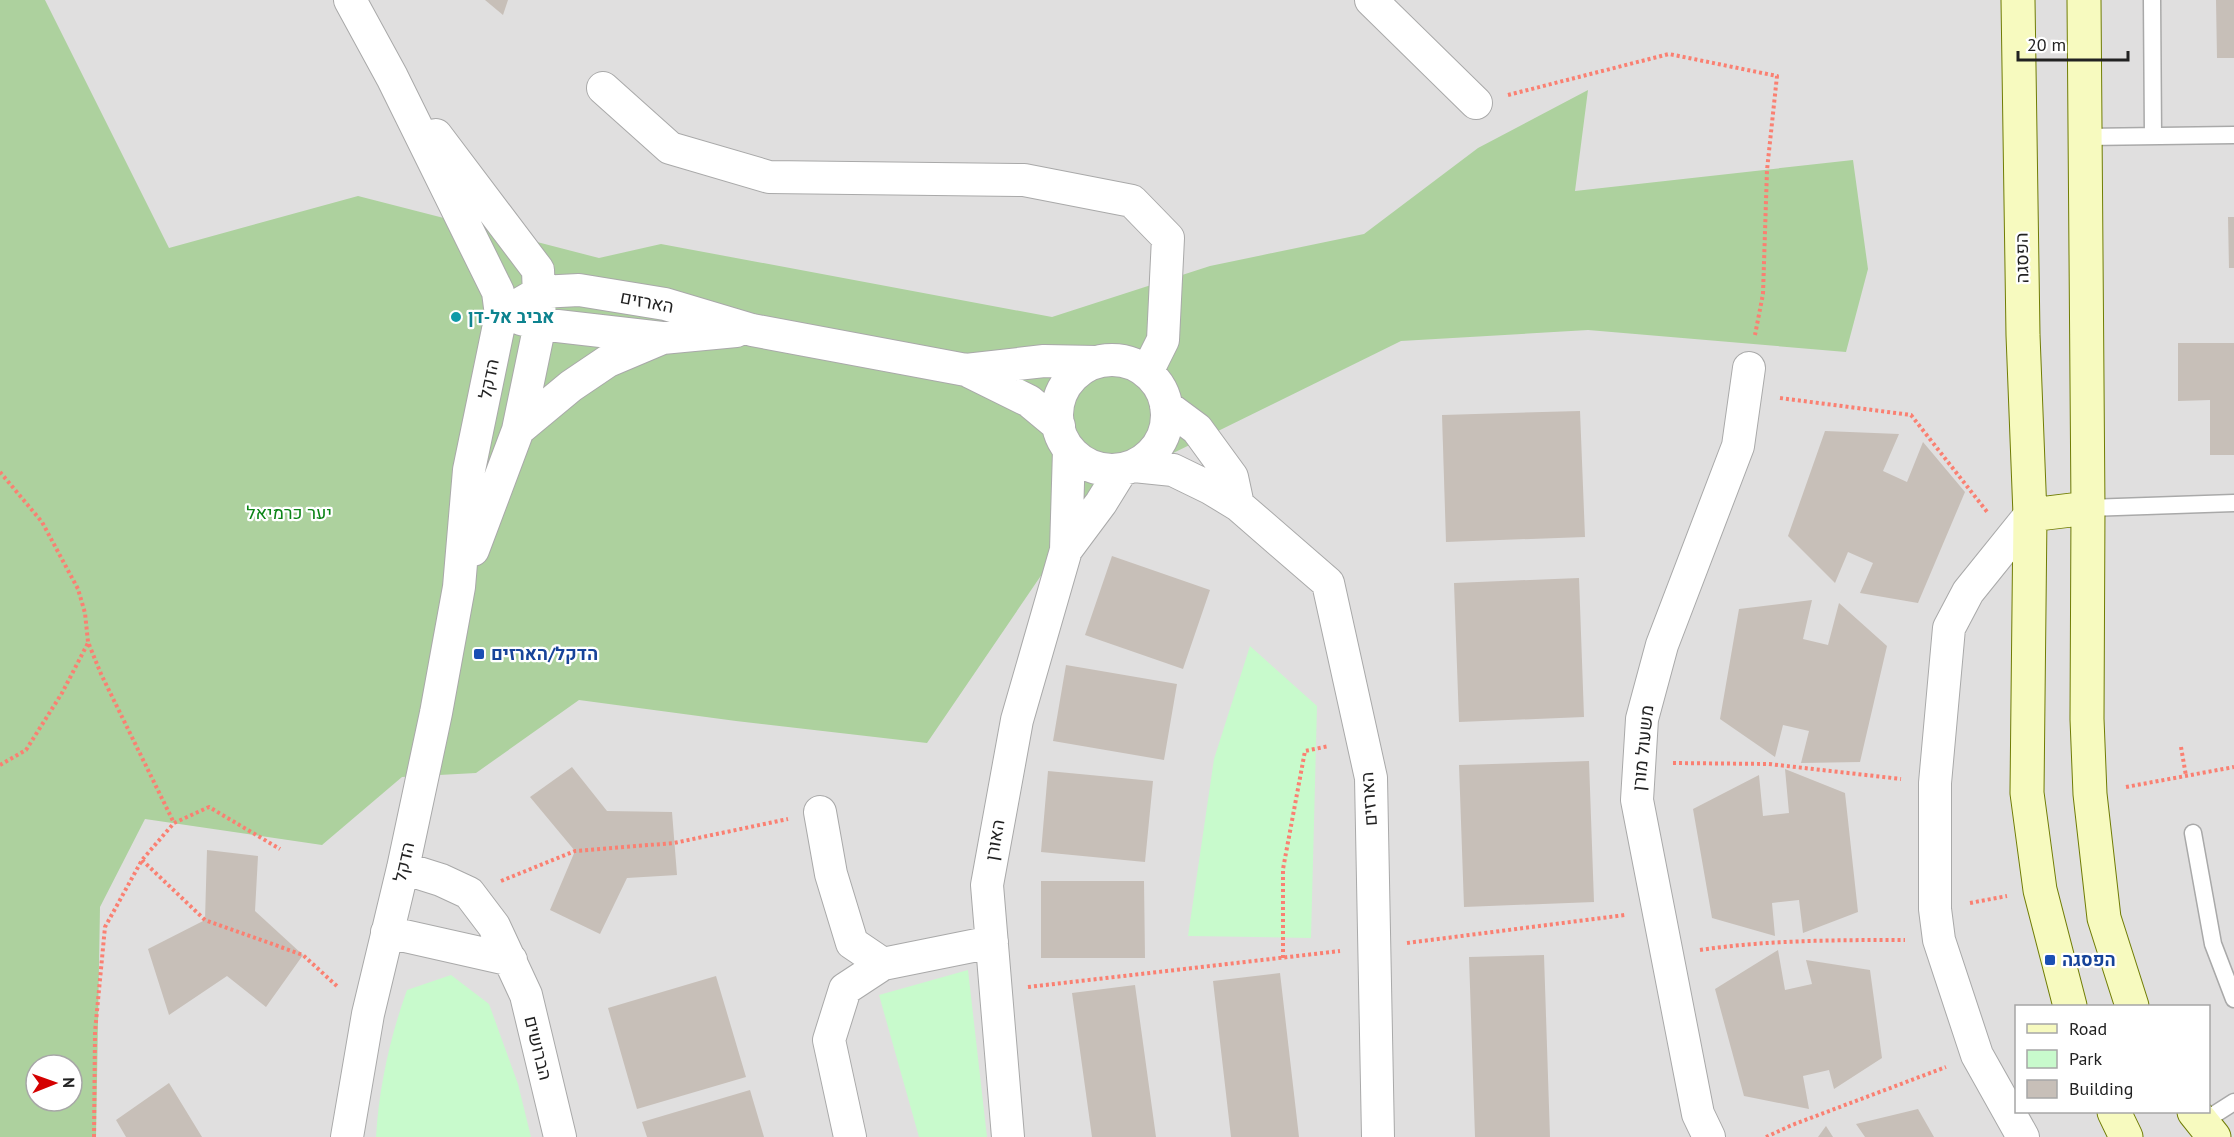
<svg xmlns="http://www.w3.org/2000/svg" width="2234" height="1137" viewBox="0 0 2234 1137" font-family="'PT Sans',Heebo,sans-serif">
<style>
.residential{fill:#e0dfdf;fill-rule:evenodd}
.forest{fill:#add19e;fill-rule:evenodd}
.park{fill:#c8facc}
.building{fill:#c7bfb8}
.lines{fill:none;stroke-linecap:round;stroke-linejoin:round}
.lane-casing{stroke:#a9a9a9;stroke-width:19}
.street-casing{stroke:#a9a9a9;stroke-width:34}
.secondary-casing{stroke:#707d05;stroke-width:35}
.path{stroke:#fa8072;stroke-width:4;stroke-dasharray:3 3;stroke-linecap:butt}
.lane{stroke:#fff;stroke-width:16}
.street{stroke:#fff;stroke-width:32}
.secondary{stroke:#f7fabf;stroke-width:33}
.culture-dot{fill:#0f9aa8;stroke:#fff;stroke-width:2}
.transit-dot{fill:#1a4fb4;stroke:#fff;stroke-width:2}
.labels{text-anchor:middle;stroke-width:4.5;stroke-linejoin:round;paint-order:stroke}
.street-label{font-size:18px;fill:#222;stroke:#fff}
.culture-label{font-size:18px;font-weight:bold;fill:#0d838f;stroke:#fff;text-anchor:start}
.park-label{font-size:18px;fill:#0c8416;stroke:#fff}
.transit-label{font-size:18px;font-weight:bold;fill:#164399;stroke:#fff;text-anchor:start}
</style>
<rect width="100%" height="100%" fill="#f2efe9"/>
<path class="residential" d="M0 0H2234V1137H0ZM2016 1006H2208V1112H2016ZM36 1065H72V1101H36Z"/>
<path class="forest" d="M0 0H45L169 248 358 196 599 258 661 244 1052 317 1210 266 1364 234 1478 148 1588 90 1575 191 1853 160 1868 269 1846 352 1588 330 1401 341 1100 489 927 743 736 721 579 700 476 773 402 777 322 845 145 819 100 907 96 1137H0ZM36 1065H72V1101H36Z"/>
<path class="park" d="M1250 646 1317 706 1311 938 1188 936 1214 759Z
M968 970 987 1137H919L879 995Z
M451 975 489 1004 518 1084 531 1137H376C379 1087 390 1037 407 990Z"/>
<path class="building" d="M485 0H508L503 15Z
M2216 0H2234V58H2217Z
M2228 217H2234V268H2229Z
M2178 343H2234V455H2210V400L2178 401Z
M1580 411 1585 537 1446 542 1442 415Z
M1825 431 1899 434 1883 471 1907 482 1923 442 1965 492 1918 603 1860 593 1873 563 1848 552 1835 583 1788 536Z
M1112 556 1210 590 1183 669 1085 635Z
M1579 578 1584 717 1459 722 1454 583Z
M1812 600 1803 639 1828 645 1839 603 1887 646 1860 762 1801 763 1809 731 1783 725 1775 757 1720 719 1739 609Z
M1066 665 1177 684 1164 760 1053 741Z
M1589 761 1594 902 1464 907 1459 765Z
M572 767 607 811 672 812 677 875 627 878 600 934 550 910 575 851 530 797Z
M1785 769 1845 793 1858 912 1803 933 1799 900 1772 903 1775 936 1712 918 1693 809 1759 775 1763 816 1789 813Z
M1048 771 1153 781 1145 862 1041 852Z
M207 850 258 856 255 911 303 955 266 1007 227 976 169 1015 148 949 205 920Z
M1041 881H1144L1145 958H1041Z
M1778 950 1785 990 1812 984 1806 960 1870 970 1882 1058 1834 1089 1829 1070 1803 1076 1809 1109 1744 1096 1715 989Z
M1544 955 1550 1137H1475L1469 957Z
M1280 973 1299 1137H1231L1213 981Z
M716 976 746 1077 637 1109 608 1008Z
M1135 985 1156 1137H1092L1072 993Z
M169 1083 202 1137H126L116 1120Z
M750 1090 764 1137H647L642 1122Z
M1918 1109 1934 1137H1865L1856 1124Z
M1826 1126 1833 1137H1818Z"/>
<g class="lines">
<defs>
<path id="lane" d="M2152 0 2153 136
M2086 137 2234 135
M2088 508 2234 503
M2193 833 2213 944 2234 999
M2201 1123 2234 1102"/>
<path id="street" d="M1371 0 1476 103
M603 88 670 148 769 177 1024 180 1132 201 1168 238 1163 340 1147 372
M436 135 538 270 540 324 518 430 473 550
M501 315 540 292 579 290 665 304 752 330 966 370 1029 401 1059 426
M521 319 540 324 662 338 736 331
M1057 415a55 55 0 1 1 110 0a55 55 0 1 1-110 0Z
M966 370 1044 361 1096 362
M1166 406 1197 429 1232 477 1238 505
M518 430 571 386 608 361 660 339
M1134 466 1173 470 1210 488 1238 505 1328 583 1371 778 1378 1137
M1066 550 1101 503 1122 469
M820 812 831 874 852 943 883 964 992 942
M403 868 441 880 469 893 494 926 526 995 560 1137
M387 932 511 960
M347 1137 368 1014 403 868 436 713 459 587 469 470 501 315 498 292 392 77 350 0
M850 1137 829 1040 845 989 883 964
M1008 1137 987 885 1017 720 1066 550 1069 450
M1709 1137 1698 1114 1637 800 1642 719 1662 645 1738 446 1749 368
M2023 1137 1977 1055 1939 940 1935 909V783L1949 628 1968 592 2030 515"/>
<path id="secondary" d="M2018 0 2023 335 2030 515 2027 793 2040 890 2070 1006
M2084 0 2088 508 2087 719 2090 794 2104 918 2132 1006
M2030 515 2088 508
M2114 1112 2126 1137
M2194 1112 2214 1137"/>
</defs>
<use href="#lane" class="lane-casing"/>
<use href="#street" class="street-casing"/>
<use href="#secondary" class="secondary-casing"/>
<path class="path" d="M1508 95 1669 54 1777 76 1767 170 1763 294 1755 335
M1780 398 1911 415 1988 513
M0 472 42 522 78 589 85 613 88 642 101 674 174 823 209 807 280 849
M2181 747 2186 776
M1673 763 1769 764 1901 779
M0 765 26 750 62 693 88 643
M2126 787 2234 767
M142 860 205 920 303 955 339 988
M501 881 575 851 674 843 788 819
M1970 903 2007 896
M1407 943 1625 915
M1700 950C1768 940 1836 940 1905 940
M1283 958V869L1305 751 1329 746
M1028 987 1340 951
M94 1137 95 1032 105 927 142 860 174 823
M1766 1137 1792 1125 1946 1067"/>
<use href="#lane" class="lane"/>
<use href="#street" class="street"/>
<use href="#secondary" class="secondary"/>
</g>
<circle class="culture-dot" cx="456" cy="317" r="6"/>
<g class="transit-dot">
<rect x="473" y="648" width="12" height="12" rx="3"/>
<rect x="2044" y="954" width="12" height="12" rx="3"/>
</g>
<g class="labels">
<g class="street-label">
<text transform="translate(2022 258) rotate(-91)" y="6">הפסגה</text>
<text transform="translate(647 302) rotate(11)" y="6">הארזים</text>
<text transform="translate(489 379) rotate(-78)" y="6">הדקל</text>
<text transform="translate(1643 748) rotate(-84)" y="6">משעול מורן</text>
<text transform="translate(1369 799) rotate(-94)" y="6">הארזים</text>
<text transform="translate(995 840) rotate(-80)" y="6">האורן</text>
<text transform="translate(404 862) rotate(-77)" y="6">הדקל</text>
<text transform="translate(538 1048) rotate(76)" y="6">הברושים</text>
</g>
<g class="culture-label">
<text x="468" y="323">אביב אל-דן</text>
</g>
<g class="park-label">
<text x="289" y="519">יער כרמיאל</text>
</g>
<g class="transit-label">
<text x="491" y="660">הדקל/הארזים</text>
<text x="2062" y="966">הפסגה</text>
</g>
</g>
<rect x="2015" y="1005" width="195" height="108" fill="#ffffff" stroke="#a7a7a7" stroke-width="1.5"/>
<rect x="2027" y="1024" width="30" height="9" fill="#f7fabf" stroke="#a7a7a7" stroke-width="1.5"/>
<text x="2069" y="1035" font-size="18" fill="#222222">Road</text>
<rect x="2027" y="1050" width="30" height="18" fill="#c8facc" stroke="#a7a7a7" stroke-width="1.5"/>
<text x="2069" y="1065" font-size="18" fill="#222222">Park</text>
<rect x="2027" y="1080" width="30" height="18" fill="#c7bfb8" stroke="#a7a7a7" stroke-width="1.5"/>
<text x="2069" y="1095" font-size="18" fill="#222222">Building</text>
<g transform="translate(54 1083) rotate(89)"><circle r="28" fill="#ffffff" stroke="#a7a7a7" stroke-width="1.5"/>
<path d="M0-4.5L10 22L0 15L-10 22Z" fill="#d40000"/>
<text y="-9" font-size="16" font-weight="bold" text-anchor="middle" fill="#222222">N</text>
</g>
<path d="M2018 51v9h110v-9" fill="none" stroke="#222222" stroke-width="3"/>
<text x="2027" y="51" font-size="18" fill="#222222" stroke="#ffffff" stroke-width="4.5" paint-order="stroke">20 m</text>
</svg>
